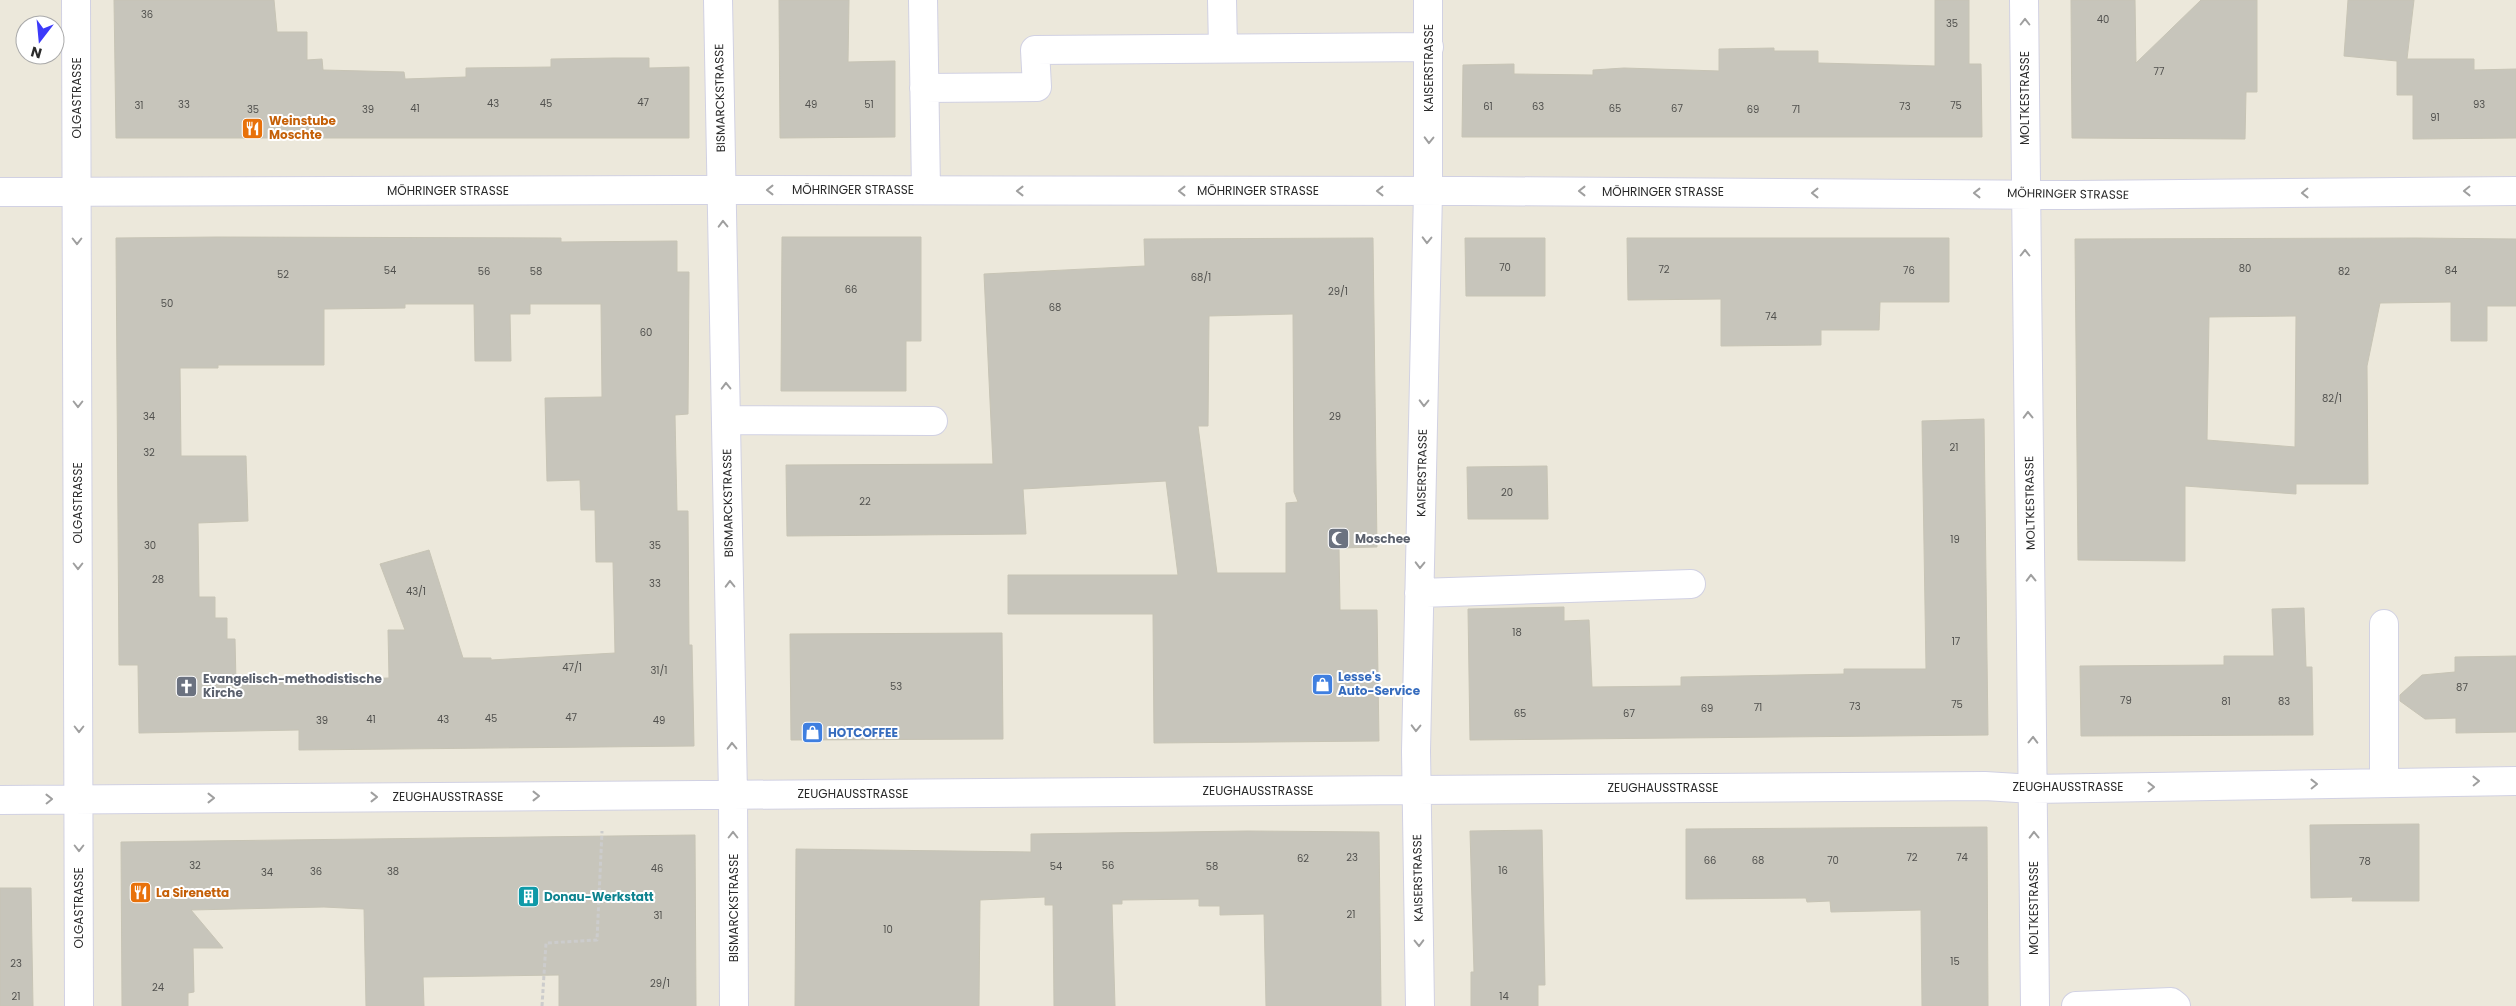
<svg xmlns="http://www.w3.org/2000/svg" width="2516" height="1006" viewBox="0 0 2516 1006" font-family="Poppins,sans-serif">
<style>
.building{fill:#c7c5bb;stroke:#c7c4b5;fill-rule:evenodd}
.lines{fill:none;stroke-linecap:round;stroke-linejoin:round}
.minor-casing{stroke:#d1d1e3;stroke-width:30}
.path{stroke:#ccc;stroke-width:3;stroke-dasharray:4 2.5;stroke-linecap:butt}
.minor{stroke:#fff;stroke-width:28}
.oneway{stroke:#9f9f9f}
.labels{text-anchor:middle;stroke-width:4;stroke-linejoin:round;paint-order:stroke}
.number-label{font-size:10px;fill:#51514e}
.street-label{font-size:12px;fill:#2a2a2a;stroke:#fff}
.food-label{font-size:12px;font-weight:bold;fill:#c56008;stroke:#fff;text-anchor:start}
.worship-label{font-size:12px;font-weight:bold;fill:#5b616d;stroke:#fff;text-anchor:start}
.shop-label{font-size:12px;font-weight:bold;fill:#366cbe;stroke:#fff;text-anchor:start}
.culture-label{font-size:12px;font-weight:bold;fill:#0d838f;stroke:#fff;text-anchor:start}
</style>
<rect width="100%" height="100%" fill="#ece8db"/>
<path class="building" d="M114 0H274L277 32H307V60L322 59 323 70 404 72 405 79 466 77V68L551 67V59L614 58H649V68L689 67V138H116Z
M779 0H849L848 62 895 61V137L780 138Z
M1935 0H1969V64H1981L1982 137H1462L1463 65 1514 64V74L1593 75V70L1624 68 1719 71V49L1774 48V51H1818V63L1935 66Z
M2071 0H2135L2136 63 2201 0H2257V92H2246L2245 139 2072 138Z
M2348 0H2414L2407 59H2474V70L2516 69V138L2413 139V95H2397V61L2344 56Z
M217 237 561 238V242L677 241V272H689L688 414 675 415 677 511H688L689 645H692L694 746 299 750V730L139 733 138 665H119L116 238ZM405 304H474L475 361H511L510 314H530V304H601L602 397 545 398 547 481 580 480 581 510H595L596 562H613L615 653 491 660V658H463L429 550 380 564 405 630H388L389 678 236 682 235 639H227V618H215V597H199L198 523 248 521 246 456H181L180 368H218V365H324V309L405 308Z
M782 237H921V341H906V391H781Z
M1373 238 1377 547 1339 548 1340 610H1377L1379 741 1154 743 1153 614H1008V575H1178L1166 481 1023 489 1026 534 787 536 786 465 993 464 984 274 1145 266 1144 239ZM1293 314 1294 492 1298 502 1286 503V573H1217L1198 426H1208L1209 316Z
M1465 238H1545V296H1466Z
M1627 238H1949V302H1880L1879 330H1821V345L1721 346V299L1628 300Z
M2416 238 2516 239V306H2487V341H2451V302L2380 303 2367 366 2368 484H2296V494L2185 486V561L2078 560 2075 239ZM2296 316 2295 447 2207 440 2209 317Z
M1984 419 1988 735 1470 740 1468 609 1564 607V621L1589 620 1592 687 1681 686V677L1844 674V669H1926L1922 421Z
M1547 466 1548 519H1468L1467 467Z
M2304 608 2306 667H2312L2313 735 2081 736 2080 666 2224 665V656H2274L2272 609Z
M1002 633 1003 739 791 740 790 634Z
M2516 656V732L2456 733V718L2425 719 2400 701V695L2422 675 2455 672V657Z
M2419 824V901H2352L2353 897 2311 898 2310 825Z
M1987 827 1988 1006H1922L1921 910 1831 912 1830 901 1807 902 1806 898 1686 899V829Z
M1542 830 1545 985H1538V1006H1471V972H1474L1470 831Z
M1248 831 1379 832 1381 1006H1266L1264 914 1220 915V906H1199V899L1122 900V904H1112L1115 1006H1054L1053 905H1045V897L980 900 979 1006H795L796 849 1031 852V834Z
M695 835 696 1006H559V975L423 977 424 1006H366L364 909 324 907 191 910 223 948H193L194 992 188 993V1006H122L121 842Z
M0 888H31L33 1006H0Z"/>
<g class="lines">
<defs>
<path id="minor" d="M76 0 79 1006
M718 0 733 795 734 1006
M923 0 926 190
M1222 0 1223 48
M2024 0C2027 335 2032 671 2035 1006
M924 88 1037 87 1035 50 1429 47
M0 192 685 190 1467 191 2076 195 2516 191
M727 420 933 421
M1419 593 1691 584
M2384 624V783
M0 800 1985 786 2033 789 2516 781
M1420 1006 1416 751 1428 192V0
M2076 1006 2171 1002 2176 1006"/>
</defs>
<use href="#minor" class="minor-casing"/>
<path class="path" d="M542 1006 546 943 597 940 602 831"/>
<use href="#minor" class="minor"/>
</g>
<defs><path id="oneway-chevron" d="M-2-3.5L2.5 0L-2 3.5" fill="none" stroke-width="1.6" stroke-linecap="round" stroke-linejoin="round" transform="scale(1.25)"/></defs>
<g class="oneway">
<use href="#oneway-chevron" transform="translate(2025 22) rotate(-90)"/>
<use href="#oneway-chevron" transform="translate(1429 140) rotate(91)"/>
<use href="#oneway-chevron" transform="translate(770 190) rotate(-180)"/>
<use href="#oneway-chevron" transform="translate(1020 191) rotate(-180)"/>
<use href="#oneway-chevron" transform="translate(1182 191) rotate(-180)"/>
<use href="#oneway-chevron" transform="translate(1380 191) rotate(-180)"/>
<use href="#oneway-chevron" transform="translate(1582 191) rotate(-180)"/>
<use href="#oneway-chevron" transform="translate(2467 191) rotate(179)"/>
<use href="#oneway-chevron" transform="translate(1815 193) rotate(-180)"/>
<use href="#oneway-chevron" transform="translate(1977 193) rotate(-180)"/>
<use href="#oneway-chevron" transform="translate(2305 193) rotate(179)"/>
<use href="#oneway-chevron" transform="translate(723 224) rotate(-91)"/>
<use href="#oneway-chevron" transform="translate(1427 240) rotate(91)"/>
<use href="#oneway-chevron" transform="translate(77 241) rotate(90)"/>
<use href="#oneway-chevron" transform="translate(2025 253) rotate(-90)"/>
<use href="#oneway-chevron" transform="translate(726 386) rotate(-91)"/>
<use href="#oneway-chevron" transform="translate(1424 403) rotate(91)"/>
<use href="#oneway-chevron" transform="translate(78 404) rotate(90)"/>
<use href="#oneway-chevron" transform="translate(2028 415) rotate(-91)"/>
<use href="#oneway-chevron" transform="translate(1420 565) rotate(91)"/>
<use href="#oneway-chevron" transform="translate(78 566) rotate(90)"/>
<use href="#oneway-chevron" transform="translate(2031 578) rotate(-91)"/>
<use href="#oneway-chevron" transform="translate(730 584) rotate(-91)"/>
<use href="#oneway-chevron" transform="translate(1416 728) rotate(91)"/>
<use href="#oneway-chevron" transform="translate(79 729) rotate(90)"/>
<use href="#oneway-chevron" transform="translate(2033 740) rotate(-89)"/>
<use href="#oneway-chevron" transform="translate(732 746) rotate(-91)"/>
<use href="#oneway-chevron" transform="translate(2476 781) rotate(-1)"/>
<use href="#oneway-chevron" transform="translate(2314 784) rotate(-1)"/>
<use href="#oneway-chevron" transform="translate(2151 787) rotate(-1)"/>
<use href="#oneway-chevron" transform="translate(536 796)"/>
<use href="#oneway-chevron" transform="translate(374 797)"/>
<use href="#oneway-chevron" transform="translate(211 798)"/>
<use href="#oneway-chevron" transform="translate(49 799) rotate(-1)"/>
<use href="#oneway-chevron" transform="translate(733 835) rotate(-90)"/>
<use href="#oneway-chevron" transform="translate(2034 835) rotate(-91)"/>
<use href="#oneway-chevron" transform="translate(79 848) rotate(90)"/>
<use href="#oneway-chevron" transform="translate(1419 943) rotate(89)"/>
</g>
<defs>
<symbol id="restaurant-square" viewBox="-11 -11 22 22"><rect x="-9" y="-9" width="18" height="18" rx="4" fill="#e8710a" stroke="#fff"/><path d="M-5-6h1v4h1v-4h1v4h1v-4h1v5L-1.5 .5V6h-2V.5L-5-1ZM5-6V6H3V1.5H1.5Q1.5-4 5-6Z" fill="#fff"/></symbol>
<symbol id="mosque-square" viewBox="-11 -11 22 22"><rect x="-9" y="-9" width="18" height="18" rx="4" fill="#6b7280" stroke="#fff"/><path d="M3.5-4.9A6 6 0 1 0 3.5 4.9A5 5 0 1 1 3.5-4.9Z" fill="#fff"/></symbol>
<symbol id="shop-square" viewBox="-11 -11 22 22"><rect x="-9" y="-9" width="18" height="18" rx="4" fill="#3f7fe0" stroke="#fff"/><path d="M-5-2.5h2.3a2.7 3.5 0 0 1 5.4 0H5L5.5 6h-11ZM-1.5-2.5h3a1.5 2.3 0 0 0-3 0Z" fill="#fff"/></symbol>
<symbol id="church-square" viewBox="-11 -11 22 22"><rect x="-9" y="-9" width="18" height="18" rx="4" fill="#6b7280" stroke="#fff"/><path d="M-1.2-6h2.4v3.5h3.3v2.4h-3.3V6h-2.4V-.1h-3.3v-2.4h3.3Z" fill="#fff"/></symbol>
<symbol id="building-square" viewBox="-11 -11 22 22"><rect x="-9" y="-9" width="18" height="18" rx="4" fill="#0f9aa8" stroke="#fff"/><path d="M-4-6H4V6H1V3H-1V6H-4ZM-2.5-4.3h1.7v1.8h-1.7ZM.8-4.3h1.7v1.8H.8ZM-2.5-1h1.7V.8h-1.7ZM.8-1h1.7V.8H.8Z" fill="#fff"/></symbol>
</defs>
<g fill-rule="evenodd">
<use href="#restaurant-square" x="240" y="116" width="25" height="25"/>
<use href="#mosque-square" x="1326" y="526" width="25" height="25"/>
<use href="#shop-square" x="1310" y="672" width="25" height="25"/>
<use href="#church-square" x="174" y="674" width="25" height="25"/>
<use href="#shop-square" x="800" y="720" width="25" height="25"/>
<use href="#restaurant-square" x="128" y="880" width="25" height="25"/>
<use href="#building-square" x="516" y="884" width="25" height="25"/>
</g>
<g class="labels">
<g class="number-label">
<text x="147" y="18">36</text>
<text x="2103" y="23">40</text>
<text x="1952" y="27">35</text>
<text x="2159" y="75">77</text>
<text x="643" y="106">47</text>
<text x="493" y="107">43</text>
<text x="546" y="107">45</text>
<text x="184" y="108">33</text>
<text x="811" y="108">49</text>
<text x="869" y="108">51</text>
<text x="2479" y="108">93</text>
<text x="139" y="109">31</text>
<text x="1956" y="109">75</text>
<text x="1488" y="110">61</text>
<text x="1538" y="110">63</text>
<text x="1905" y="110">73</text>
<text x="415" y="112">41</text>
<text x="1615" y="112">65</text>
<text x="1677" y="112">67</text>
<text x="253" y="113">35</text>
<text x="368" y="113">39</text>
<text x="1753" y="113">69</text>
<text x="1796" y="113">71</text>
<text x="2435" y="121">91</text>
<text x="1505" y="271">70</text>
<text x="2245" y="272">80</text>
<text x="1664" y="273">72</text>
<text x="390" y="274">54</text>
<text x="1909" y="274">76</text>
<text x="2451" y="274">84</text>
<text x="484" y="275">56</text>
<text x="536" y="275">58</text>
<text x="2344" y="275">82</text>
<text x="283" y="278">52</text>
<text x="1201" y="281">68/1</text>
<text x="851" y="293">66</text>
<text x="1338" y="295">29/1</text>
<text x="167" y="307">50</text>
<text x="1055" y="311">68</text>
<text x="1771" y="320">74</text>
<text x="646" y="336">60</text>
<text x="2332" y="402">82/1</text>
<text x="149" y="420">34</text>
<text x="1335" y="420">29</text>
<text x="1954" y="451">21</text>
<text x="149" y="456">32</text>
<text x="1507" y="496">20</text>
<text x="865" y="505">22</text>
<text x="1955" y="543">19</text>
<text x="150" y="549">30</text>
<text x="655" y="549">35</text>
<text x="158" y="583">28</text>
<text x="655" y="587">33</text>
<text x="416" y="595">43/1</text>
<text x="1517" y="636">18</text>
<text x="1956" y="645">17</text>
<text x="572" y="671">47/1</text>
<text x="659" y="674">31/1</text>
<text x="896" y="690">53</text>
<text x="2462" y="691">87</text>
<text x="2126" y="704">79</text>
<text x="2226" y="705">81</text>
<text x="2284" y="705">83</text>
<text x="1957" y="708">75</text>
<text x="1855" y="710">73</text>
<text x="1758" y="711">71</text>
<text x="1707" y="712">69</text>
<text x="1520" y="717">65</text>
<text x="1629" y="717">67</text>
<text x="571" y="721">47</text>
<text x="491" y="722">45</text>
<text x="371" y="723">41</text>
<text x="443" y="723">43</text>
<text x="322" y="724">39</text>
<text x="659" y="724">49</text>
<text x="1352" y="861">23</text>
<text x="1912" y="861">72</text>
<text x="1962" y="861">74</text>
<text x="1303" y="862">62</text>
<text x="1710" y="864">66</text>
<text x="1758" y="864">68</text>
<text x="1833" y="864">70</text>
<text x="2365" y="865">78</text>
<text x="195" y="869">32</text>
<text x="1108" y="869">56</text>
<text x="1056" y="870">54</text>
<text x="1212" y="870">58</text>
<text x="657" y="872">46</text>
<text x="1503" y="874">16</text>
<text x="316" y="875">36</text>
<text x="393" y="875">38</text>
<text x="267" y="876">34</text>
<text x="1351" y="918">21</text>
<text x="658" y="919">31</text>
<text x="888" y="933">10</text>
<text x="1955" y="965">15</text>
<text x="16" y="967">23</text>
<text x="660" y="987">29/1</text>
<text x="158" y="991">24</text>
<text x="16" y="1000">21</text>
<text x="1504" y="1000">14</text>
</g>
<g class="street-label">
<text transform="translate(1429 68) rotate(-90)" y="4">KAISERSTRASSE</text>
<text transform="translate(77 98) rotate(-90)" y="4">OLGASTRASSE</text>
<text transform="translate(720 98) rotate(-91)" y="4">BISMARCKSTRASSE</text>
<text transform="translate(2025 98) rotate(-90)" y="4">MOLTKESTRASSE</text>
<text x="853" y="194">MÖHRINGER STRASSE</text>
<text x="448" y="195">MÖHRINGER STRASSE</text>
<text x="1258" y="195">MÖHRINGER STRASSE</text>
<text x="1663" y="196">MÖHRINGER STRASSE</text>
<text transform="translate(2068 194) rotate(1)" y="4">MÖHRINGER STRASSE</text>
<text transform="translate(1422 473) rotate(-89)" y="4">KAISERSTRASSE</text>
<text transform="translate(78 503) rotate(-90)" y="4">OLGASTRASSE</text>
<text transform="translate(728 503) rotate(-91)" y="4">BISMARCKSTRASSE</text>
<text transform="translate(2030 503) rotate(-91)" y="4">MOLTKESTRASSE</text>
<text x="2068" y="791">ZEUGHAUSSTRASSE</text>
<text x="1663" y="792">ZEUGHAUSSTRASSE</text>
<text x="1258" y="795">ZEUGHAUSSTRASSE</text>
<text x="853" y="798">ZEUGHAUSSTRASSE</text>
<text x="448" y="801">ZEUGHAUSSTRASSE</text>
<text transform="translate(1418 878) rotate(-91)" y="4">KAISERSTRASSE</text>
<text transform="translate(79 908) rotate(-90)" y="4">OLGASTRASSE</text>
<text transform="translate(734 908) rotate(-90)" y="4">BISMARCKSTRASSE</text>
<text transform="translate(2034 908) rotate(-90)" y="4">MOLTKESTRASSE</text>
</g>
<g class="food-label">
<text x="269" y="125">Weinstube<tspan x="269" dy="14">Moschte</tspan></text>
<text x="156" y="897">La Sirenetta</text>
</g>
<g class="worship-label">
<text x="1355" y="543">Moschee</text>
<text x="203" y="683">Evangelisch-methodistische<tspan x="203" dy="14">Kirche</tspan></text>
</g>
<g class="shop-label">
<text x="1338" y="681">Lesse's<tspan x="1338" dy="14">Auto-Service</tspan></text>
<text x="828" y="737">HOTCOFFEE</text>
</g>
<g class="culture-label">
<text x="544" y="901">Donau-Werkstatt</text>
</g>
</g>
<g transform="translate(40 40) rotate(196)"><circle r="24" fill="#ffffff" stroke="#aaaaaa"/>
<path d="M0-4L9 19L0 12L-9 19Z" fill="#3c3afa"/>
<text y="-8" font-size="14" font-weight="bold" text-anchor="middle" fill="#2a2a2a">N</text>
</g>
</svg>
